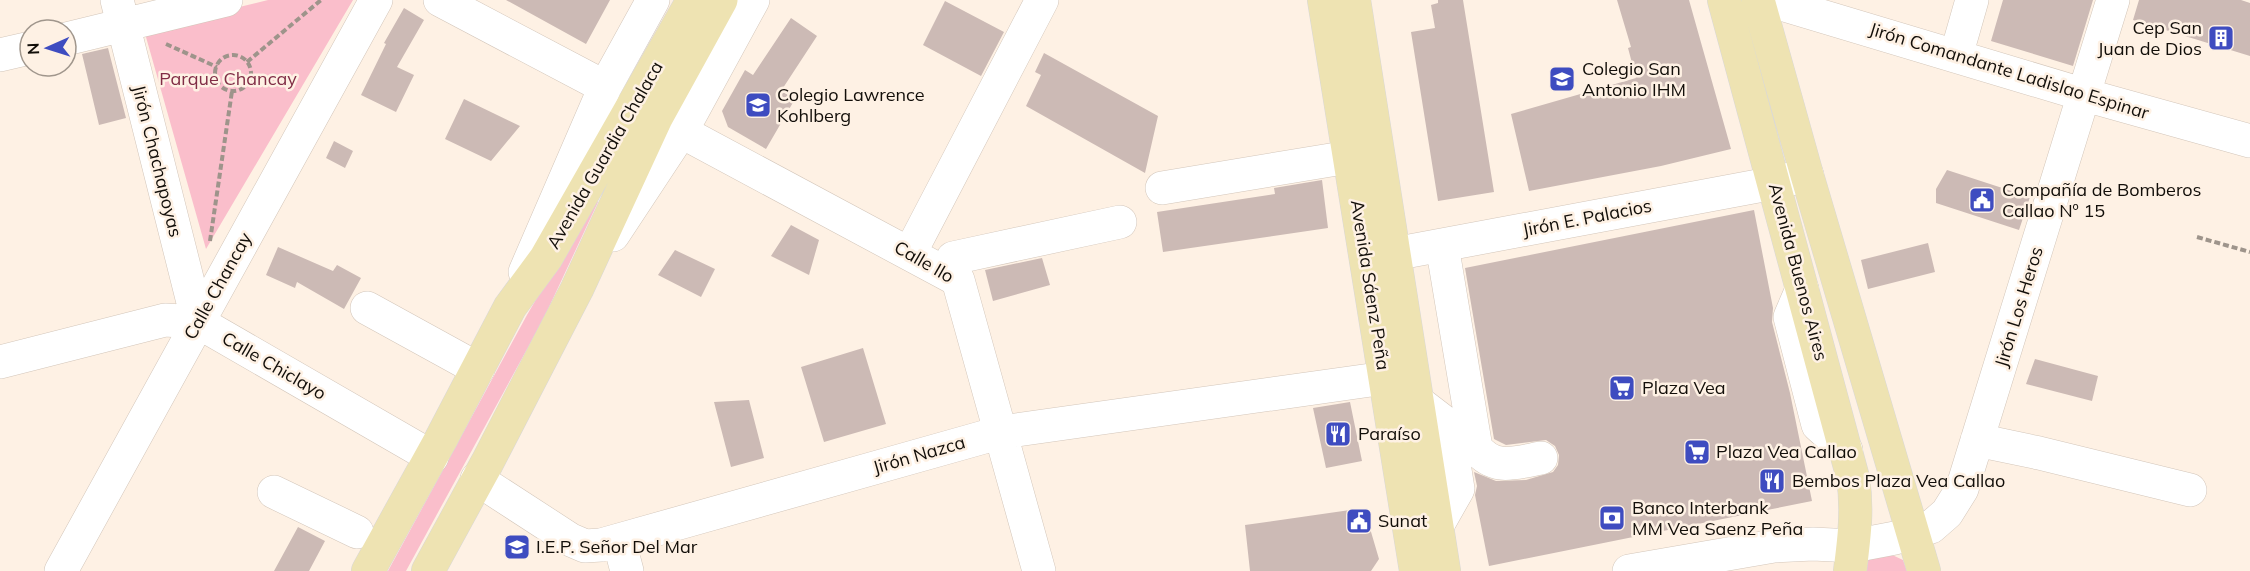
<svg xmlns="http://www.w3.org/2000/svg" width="2250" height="571" viewBox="0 0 2250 571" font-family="Mulish,sans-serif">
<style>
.green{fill:#fabecb}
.building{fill:#ccbab5}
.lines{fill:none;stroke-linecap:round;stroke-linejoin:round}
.minor-casing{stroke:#d3c6ba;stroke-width:34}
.major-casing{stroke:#d9d8d8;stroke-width:34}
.path{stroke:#9e948b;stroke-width:4;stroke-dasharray:6 3;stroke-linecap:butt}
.minor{stroke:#fff;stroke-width:33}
.major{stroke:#eee3b2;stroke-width:33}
.labels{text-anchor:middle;stroke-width:5;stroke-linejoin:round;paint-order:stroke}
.poi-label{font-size:18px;fill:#120e09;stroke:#fef1e4;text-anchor:start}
.street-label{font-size:18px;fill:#120e09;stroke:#fef1e4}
.park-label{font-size:18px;fill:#812d46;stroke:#fef1e4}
</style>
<rect width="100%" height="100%" fill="#fef1e4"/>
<path class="green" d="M268 0H353L206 249 144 30Z
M594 200 598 202 543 320 406 571H388L527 315Z
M1888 553 1903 560 1907 571H1856L1871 555Z"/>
<path class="building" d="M506 0H610L586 44Z
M1438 0H1463L1494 192 1438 201 1411 32 1435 28 1431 5 1438 3Z
M1617 0H1689L1731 149 1661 166 1529 191 1511 114 1636 78 1628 48 1631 47Z
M2003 0H2093L2073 66 1991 41Z
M2139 0H2241L2250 3V56L2133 20Z
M945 1 1004 32 981 76 923 45Z
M404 8 424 20 397 67 414 75 396 112 361 95 386 44 384 43Z
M791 18 817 36 781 91 795 99 766 149 728 127 722 111 745 70 753 75Z
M108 48 126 118 99 125 82 54Z
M1044 53 1158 116 1145 173 1026 106 1041 75 1035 72Z
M464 99 520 126 491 161 445 139Z
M334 141 353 151 345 168 326 158Z
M1947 170 2030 197 2019 230 1936 203V189Z
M1322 180 1328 228 1163 252 1157 212 1275 194 1274 188Z
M1754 210 1773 308 1772 322 1790 393 1812 501 1489 566 1475 495 1477 486 1474 472 1496 481 1526 480 1553 472 1558 465 1559 455 1555 446 1546 440 1506 445 1494 439 1465 268Z
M791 225 819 240 809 275 771 256Z
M1928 243 1935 272 1868 289 1861 260Z
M278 247 333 271 337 265 361 278 344 309 297 282 295 288 266 275Z
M675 250 715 269 701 297 658 275Z
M1042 258 1050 285 993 301 985 270Z
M863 348 886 424 824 442 801 367Z
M2035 359 2098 376 2092 401 2026 384Z
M749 400 764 458 731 467 714 402Z
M1350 402 1362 461 1326 468 1313 408Z
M1364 508 1379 559 1371 571H1250L1245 525Z
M298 527 325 541 309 571H274Z"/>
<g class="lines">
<defs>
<path id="minor" d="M117 0 198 322
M440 0 605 87
M1768 0 2085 95 2250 141
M66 39 226 0
M0 55 30 48
M1956 56 1972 0
M656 118 958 280 1039 571
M1162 188 1349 157
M613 235 681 132 753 0
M1442 245 1476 448C1495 471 1514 463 1541 458
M910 253 1042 0
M953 258 1120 222
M1367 259 1774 183 1807 175
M525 272 605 87 653 0
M1802 289 1790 317 1818 425 1846 450
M367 308 478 369
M0 362 165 320 198 322 432 457
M1418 402 1448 425 1458 489 1437 526
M1977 440 2039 453 2190 490
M477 479 571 540 585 546 601 545 1002 432 1385 378
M274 492 357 532
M619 541 627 571
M61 571 376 0
M1629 571 1774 546 1813 544 1853 546 1895 538 1931 527 1947 513 1962 489 2113 0"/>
<path id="major" d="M1324 0 1416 571
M1354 0 1444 571
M1724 0 1853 478C1858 510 1854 539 1850 571
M1758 0 1807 175 1924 571
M368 571 441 439 510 307 546 258 693 0
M428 571 487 463 577 289 656 118 721 0"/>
</defs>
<use href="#minor" class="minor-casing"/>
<use href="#major" class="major-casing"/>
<path class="path" d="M166 44 217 67
M215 73a18 18 0 1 1 36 0a18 18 0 1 1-36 0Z
M247 62 321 0
M2197 237 2250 252
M210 241 232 91"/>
<use href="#minor" class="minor"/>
<use href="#major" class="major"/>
</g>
<defs>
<symbol id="building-square" viewBox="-11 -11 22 22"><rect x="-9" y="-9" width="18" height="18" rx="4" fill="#3e4cc0" stroke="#fef1e4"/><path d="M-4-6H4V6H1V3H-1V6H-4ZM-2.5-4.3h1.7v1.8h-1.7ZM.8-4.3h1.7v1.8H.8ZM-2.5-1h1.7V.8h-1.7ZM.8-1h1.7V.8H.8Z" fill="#fff"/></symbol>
<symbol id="university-square" viewBox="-11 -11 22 22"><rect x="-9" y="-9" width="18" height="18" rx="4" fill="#3e4cc0" stroke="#fef1e4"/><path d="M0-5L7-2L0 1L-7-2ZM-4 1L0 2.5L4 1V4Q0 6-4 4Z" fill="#fff"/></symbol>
<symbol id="school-square" viewBox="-11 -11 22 22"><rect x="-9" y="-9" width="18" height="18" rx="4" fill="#3e4cc0" stroke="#fef1e4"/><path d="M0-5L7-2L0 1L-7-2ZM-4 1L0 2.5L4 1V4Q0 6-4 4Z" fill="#fff"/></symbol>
<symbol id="civic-square" viewBox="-11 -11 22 22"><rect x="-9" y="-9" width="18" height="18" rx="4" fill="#3e4cc0" stroke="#fef1e4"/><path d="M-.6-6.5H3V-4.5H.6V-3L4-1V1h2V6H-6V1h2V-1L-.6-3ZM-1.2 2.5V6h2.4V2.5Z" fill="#fff"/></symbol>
<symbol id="supermarket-square" viewBox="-11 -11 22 22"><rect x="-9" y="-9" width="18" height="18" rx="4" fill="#3e4cc0" stroke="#fef1e4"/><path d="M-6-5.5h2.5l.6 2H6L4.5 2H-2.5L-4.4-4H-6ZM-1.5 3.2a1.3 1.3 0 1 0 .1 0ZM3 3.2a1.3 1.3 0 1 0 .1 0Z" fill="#fff"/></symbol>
<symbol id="restaurant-square" viewBox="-11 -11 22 22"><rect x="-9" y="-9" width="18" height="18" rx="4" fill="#3e4cc0" stroke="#fef1e4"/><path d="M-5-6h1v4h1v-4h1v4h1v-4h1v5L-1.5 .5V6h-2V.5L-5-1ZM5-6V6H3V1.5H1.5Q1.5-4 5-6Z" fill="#fff"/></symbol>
<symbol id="bank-square" viewBox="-11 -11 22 22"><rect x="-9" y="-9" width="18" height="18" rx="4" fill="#3e4cc0" stroke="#fef1e4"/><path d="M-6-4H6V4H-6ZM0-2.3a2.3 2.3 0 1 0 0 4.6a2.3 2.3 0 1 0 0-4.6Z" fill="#fff"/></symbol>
</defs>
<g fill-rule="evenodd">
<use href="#building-square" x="2206" y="23" width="30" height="30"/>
<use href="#university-square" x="1547" y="64" width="30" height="30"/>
<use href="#school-square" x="743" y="90" width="30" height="30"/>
<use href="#civic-square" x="1967" y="185" width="30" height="30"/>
<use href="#supermarket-square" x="1607" y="373" width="30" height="30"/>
<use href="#restaurant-square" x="1323" y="419" width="30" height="30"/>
<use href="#supermarket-square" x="1682" y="437" width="30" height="30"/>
<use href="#restaurant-square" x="1757" y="466" width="30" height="30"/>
<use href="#bank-square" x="1597" y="503" width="30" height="30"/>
<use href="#civic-square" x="1344" y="506" width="30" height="30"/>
<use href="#school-square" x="502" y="532" width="30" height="30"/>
</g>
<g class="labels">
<g class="poi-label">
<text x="2202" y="34" text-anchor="end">Cep San<tspan x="2202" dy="21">Juan de Dios</tspan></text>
<text x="1582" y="75">Colegio San<tspan x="1582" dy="21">Antonio IHM</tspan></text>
<text x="777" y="101">Colegio Lawrence<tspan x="777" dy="21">Kohlberg</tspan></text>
<text x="2002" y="196">Compañía de Bomberos<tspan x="2002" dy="21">Callao Nº 15</tspan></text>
<text x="1642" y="394">Plaza Vea</text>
<text x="1358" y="440">Paraíso</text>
<text x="1716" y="458">Plaza Vea Callao</text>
<text x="1792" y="487">Bembos Plaza Vea Callao</text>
<text x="1632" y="514">Banco Interbank<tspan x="1632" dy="21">MM Vea Saenz Peña</tspan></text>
<text x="1378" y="527">Sunat</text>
<text x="536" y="553">I.E.P. Señor Del Mar</text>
</g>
<g class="street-label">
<text transform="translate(2009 71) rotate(17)" y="6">Jirón Comandante Ladislao Espinar</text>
<text transform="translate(605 155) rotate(-60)" y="6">Avenida Guardia Chalaca</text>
<text transform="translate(157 161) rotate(76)" y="6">Jirón Chachapoyas</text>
<text transform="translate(1587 218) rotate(-11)" y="6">Jirón E. Palacios</text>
<text transform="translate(924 262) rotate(30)" y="6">Calle Ilo</text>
<text transform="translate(1798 272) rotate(75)" y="6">Avenida Buenos Aires</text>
<text transform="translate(1370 285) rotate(81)" y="6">Avenida Sáenz Peña</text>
<text transform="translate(218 286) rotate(-61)" y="6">Calle Chancay</text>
<text transform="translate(2019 307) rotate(-73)" y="6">Jirón Los Heros</text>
<text transform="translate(274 366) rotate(30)" y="6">Calle Chiclayo</text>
<text transform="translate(919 455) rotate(-16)" y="6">Jirón Nazca</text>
</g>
<g class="park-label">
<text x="228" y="85">Parque Chancay</text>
</g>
</g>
<g transform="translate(48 48) rotate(267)"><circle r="28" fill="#fef1e4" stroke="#a0968c" stroke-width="1.5"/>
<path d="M0-4.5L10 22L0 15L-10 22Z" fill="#3e4cc0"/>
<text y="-9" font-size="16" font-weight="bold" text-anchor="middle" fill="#120e09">N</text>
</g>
</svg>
